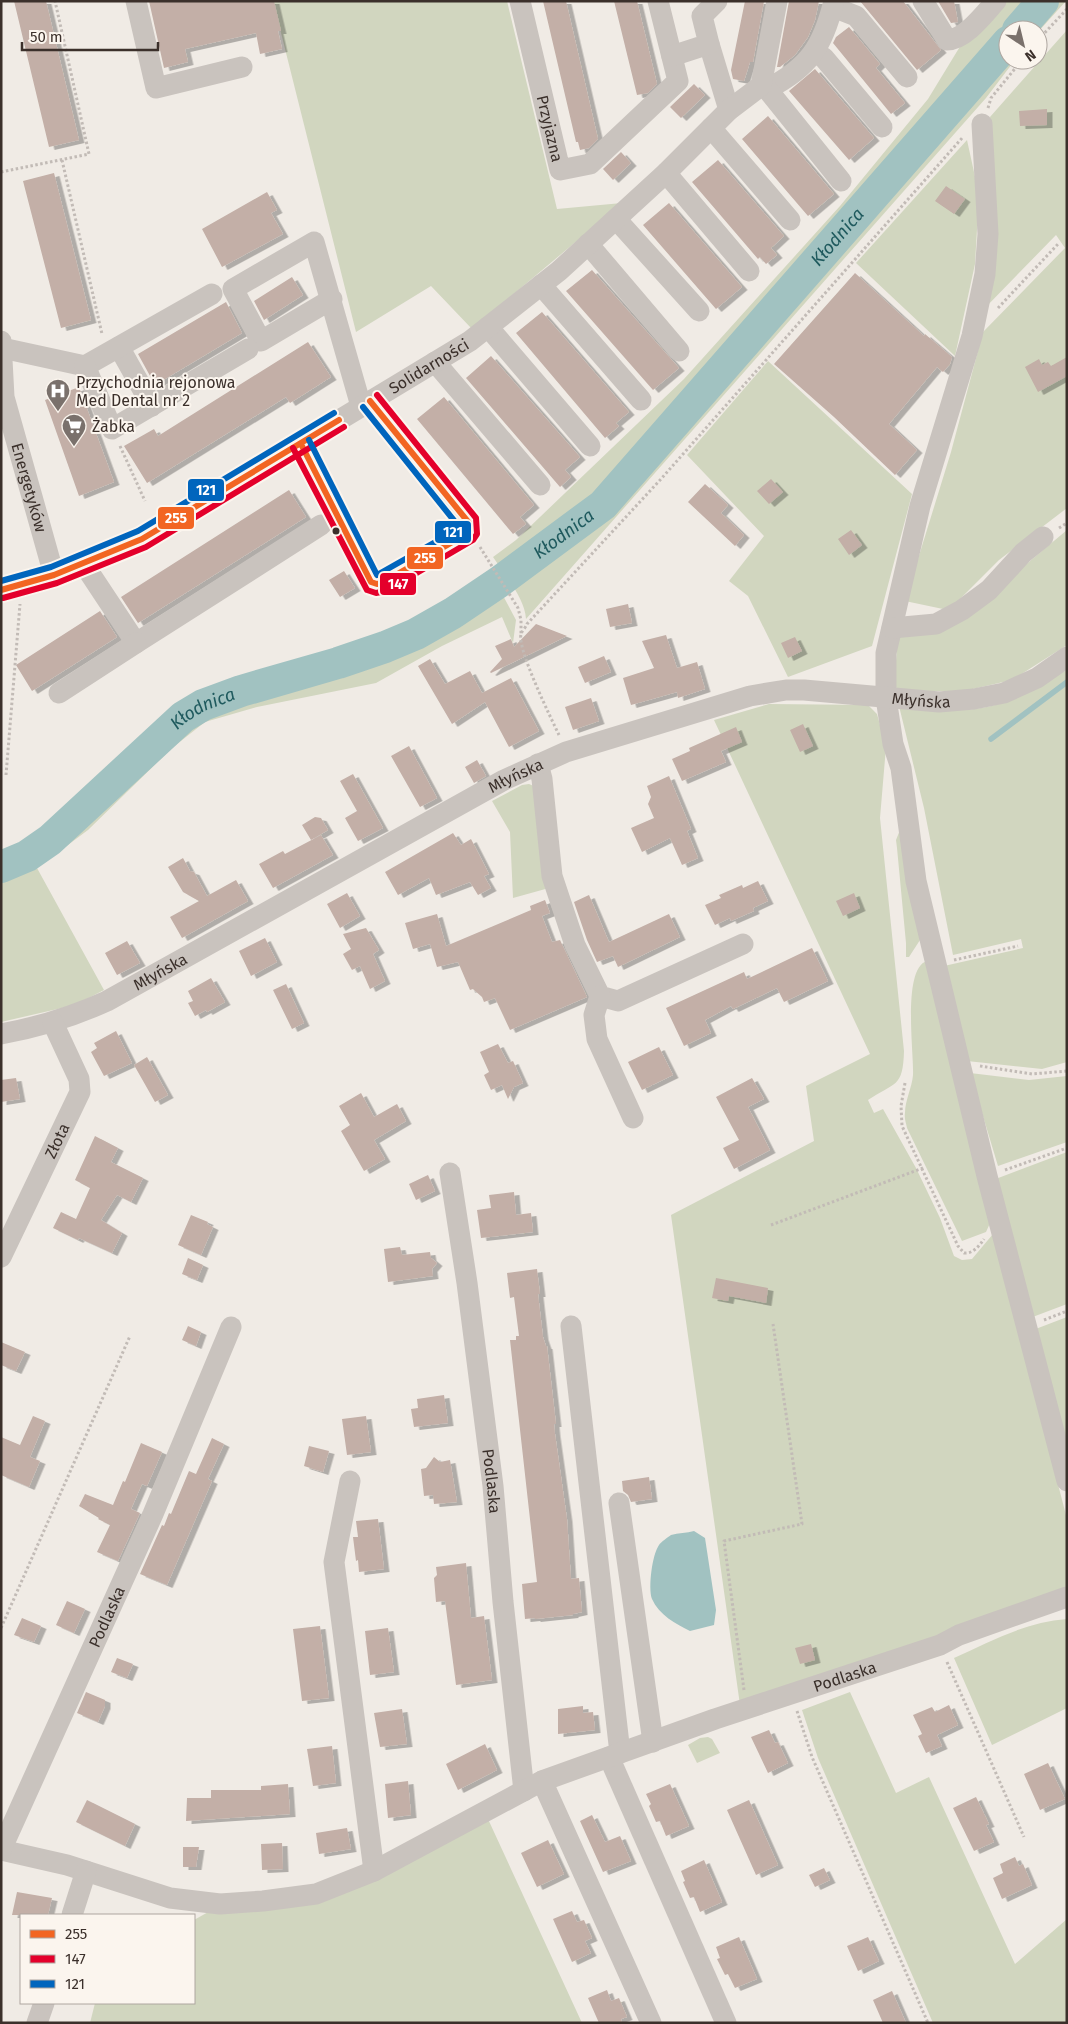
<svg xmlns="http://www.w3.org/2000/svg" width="1068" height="2024" viewBox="0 0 1068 2024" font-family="'Fira Sans',sans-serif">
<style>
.green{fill:#d1d6bf}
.water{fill:#a1c2c1}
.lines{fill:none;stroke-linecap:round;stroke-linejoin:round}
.stream{stroke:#a1c2c1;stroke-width:5.5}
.river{stroke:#a1c2c1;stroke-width:32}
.building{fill:#c3afa7;filter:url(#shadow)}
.path{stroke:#c2bbb6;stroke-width:3;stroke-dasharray:2.5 2.5;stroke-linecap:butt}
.minor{stroke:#c9c3be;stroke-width:21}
.bus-1-casing{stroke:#fbf5ee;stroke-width:10}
.bus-2-casing{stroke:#fbf5ee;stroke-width:10}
.bus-3-casing{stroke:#fbf5ee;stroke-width:10}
.bus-1{stroke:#f26522;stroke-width:6}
.bus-2{stroke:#e4002b;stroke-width:6}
.bus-3{stroke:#0065bd;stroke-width:6}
.bus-dot{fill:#3b302b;stroke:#fbf5ee;stroke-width:2}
.labels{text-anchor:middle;stroke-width:4;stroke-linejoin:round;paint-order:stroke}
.street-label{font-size:16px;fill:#3b302b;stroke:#fbf5ee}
.poi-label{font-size:16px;fill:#3b302b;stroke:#fbf5ee;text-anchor:start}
.water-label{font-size:18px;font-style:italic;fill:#1f5a5e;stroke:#fbf5ee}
.line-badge{stroke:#fbf5ee;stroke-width:2}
.badge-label{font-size:14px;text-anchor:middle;font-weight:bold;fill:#fff}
</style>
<defs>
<filter id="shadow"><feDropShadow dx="5.5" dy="3" stdDeviation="0" flood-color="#0004"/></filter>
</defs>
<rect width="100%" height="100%" fill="#f0ebe5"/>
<path class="green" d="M273 1H507L557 209 622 203 472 329 431 286 356 332Z
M1002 1H1029L861 191 600 493 561 527 502 570 493 557 516 540 684 379 840 206 928 99 967 35Z
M1049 1H1066L1038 32V30H1024Z
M1067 30V508L999 560 955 604 943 609 905 601 951 452 983 332 1065 248 1056 235 983 310 996 213 990 117Z
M1008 49V60H1015L986 98 526 619C525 605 517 593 510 581L604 511Z
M967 140 979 195 975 264 955 356 856 263Z
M768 361 912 494 872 646 788 677 748 596 729 581 764 536 687 455Z
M1067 530V645L1012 680 964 691H901L894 686 898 635 1011 577Z
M499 588 516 620 513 643 502 617 442 646 376 683 257 707 205 722 172 748 88 830 37 868 104 990 75 1005 1 1022V873C38 864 67 833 94 808 123 782 152 755 181 728 200 715 218 705 240 698L380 655 447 622Z
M1067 670V1062L1042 1069 967 1061 944 966 1023 948 1021 939 953 955 924 808 899 706C933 710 969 714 1002 703 1022 697 1047 680 1067 670Z
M769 704 868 705 877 714 886 747 880 818 904 1051C903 1088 895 1082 868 1100L874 1113 883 1109 916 1168 940 1218 954 1256 962 1260 972 1259 993 1234 1067 1519V1591L740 1705 671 1215 814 1141 806 1086 870 1054 714 720Z
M529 784 536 787 549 888 513 898 510 832 492 801 522 785Z
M900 830 920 940 909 957H906V943L897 848 896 840Z
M927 961 991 1221 986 1232 962 1241 907 1128C906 1123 904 1118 905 1113 905 1100 912 1088 913 1075 914 1053 902 968 927 961Z
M970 1073 1029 1080 1067 1076V1142L998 1166Z
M1067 1152V1304L1030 1318 993 1180Z
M1067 1317V1460L1033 1330Z
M1067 1619V1708L992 1745 954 1658C991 1641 1026 1622 1067 1619Z
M850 1692 896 1793 929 1777 1015 1964 1067 1919V2023H933L818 1758 802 1710Z
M708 1737 712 1739 720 1753 697 1763 688 1745 700 1738Z
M488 1819 582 2023H90L95 2003H194V1920L210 1911 260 1909Z"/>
<path class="water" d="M694 1531 705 1538 716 1610 714 1625 690 1631C676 1624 659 1615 652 1599 648 1588 652 1555 659 1545 661 1542 668 1537 671 1535 678 1533 687 1533 694 1531Z"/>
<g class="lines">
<path class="stream" d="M991 739 1067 682"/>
<g class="river">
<path d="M1018 30 1043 1"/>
<path id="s1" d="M1 867 27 856 50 840 183 717 203 705 241 691 338 663 385 647 416 634 453 613 499 582 603 505 1008 42"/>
</g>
</g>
<path class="building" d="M14 1H46L79 140 49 147Z
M149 1H274L281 31H278L282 49 260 54 256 33 185 49 188 62 164 68Z
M543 1H566L598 139 589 148 580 150 578 142H576Z
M614 1H637L657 84 648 93 637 95Z
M745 1H764L753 62H750L744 81 733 79 731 70Z
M789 1H819L815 20 808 37 795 55 780 67H777Z
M860 1H903L941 50 917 70Z
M938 1H954L958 22 951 23Z
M849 27 880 64 876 68 905 103 891 114 833 43 836 37Z
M815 69 874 138 849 160 789 91Z
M694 84 705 95 681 118 670 107Z
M1047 109V125L1020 126 1019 111Z
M768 116 834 194 808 216 742 139Z
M621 152 631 163 613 180 603 169Z
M718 160 784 236 771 248 777 255 766 264 760 257 758 259 692 182Z
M54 173 91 320 61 328 23 181Z
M946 186 965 199 954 214 935 201Z
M267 192 277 210 271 213 283 234 222 267 202 229Z
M669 203 742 287 716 309 643 225Z
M592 270 679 368 653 390 566 291Z
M855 273 924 336 925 334 952 357 950 364 943 372 937 367 889 424 917 450 895 475 834 417 774 364Z
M292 277 303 295 264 320 254 301Z
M226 302 242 333 155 385 138 354Z
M542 312 629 412 616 423 619 426 605 438 516 333Z
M308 342 331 377 290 403 286 397 147 483 124 446 154 429 158 436Z
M491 356 580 457 565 470 571 477 560 487 466 378Z
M1067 357V376L1038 392 1025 367 1039 359 1042 365 1048 362 1051 366Z
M79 387 114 482 79 496 45 400Z
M444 397 534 505 520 517 526 524 513 534 417 419Z
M771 479 783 492 769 504 757 491Z
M705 484 728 505 721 513 744 535 735 546 688 502Z
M289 490 306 517 138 623 121 597Z
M851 530 862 545 849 555 838 539Z
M344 571 355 588 340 597 329 580Z
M628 604 632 623 610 627 606 609Z
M100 611 117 637 32 691 16 665Z
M536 624 567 636 491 673 490 672 502 659 495 646 511 639 514 647Z
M666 635 677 668 697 662 705 689 678 698 677 692 631 705 623 678 654 668 642 641Z
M795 637 802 651 788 658 781 643Z
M604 656 611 672 585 683 578 667Z
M430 659 445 684 470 671 482 693 511 678 539 731 509 747 485 702 452 724 418 666Z
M591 698 599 721 573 730 565 707Z
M803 724 813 746 800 752 790 730Z
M736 727 742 742 721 751 726 762 682 781 672 759 690 751 689 748Z
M409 746 437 798 420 807 391 756Z
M477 760 486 776 474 783 465 767Z
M353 774 383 828 358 841 345 818 357 811 340 781Z
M669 776 691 829 687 831 698 858 682 865 670 838 642 852 631 828 654 818 648 804 651 797 647 786Z
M315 817 321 818 328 830 311 840 302 825Z
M453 833 461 845 471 839 489 874 484 876 491 888 478 895 470 882 436 895 429 878 398 895 385 872Z
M321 835 333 855 273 888 259 864 283 851 285 854Z
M183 858 190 871 194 872 207 896 236 880 248 901 182 938 170 917 199 901 183 892 168 867Z
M758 881 768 901 753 908 754 911 731 921 730 918 715 925 705 905 721 898 719 895 742 885 743 888Z
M347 893 360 916 340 928 327 904Z
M854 893 860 908 843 916 836 901Z
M589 895 609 942 669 914 680 937 618 967 613 956 597 962 587 940 574 902Z
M545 900 550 913 542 916 552 942 560 940 587 997 510 1030 495 998 484 1002 482 997 473 989 470 990 458 962 437 967 430 944 413 949 405 923 437 914 446 946 531 910 530 906Z
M366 928 379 950 373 954 385 981 370 989 360 966 352 970 343 954 351 949 343 934Z
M265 938 277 962 251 976 239 951Z
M127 941 140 963 117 975 105 953Z
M812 948 828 981 784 1002 777 988 733 1009 731 1006 705 1020 711 1033 684 1046 666 1008 744 972 747 979Z
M211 978 225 1002 207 1012 206 1010 195 1016 188 1003 193 1001 188 991Z
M286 984 304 1023 292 1029 273 990Z
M116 1031 132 1063 104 1076 91 1052 97 1048 94 1043Z
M498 1044 508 1063 513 1061 523 1083 514 1087 508 1099 502 1085 491 1090 484 1075 489 1072 480 1052Z
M659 1047 673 1075 642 1090 628 1062Z
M147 1057 168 1095 155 1102 134 1065Z
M16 1078 20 1099 1 1102V1080Z
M752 1078 764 1099 748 1107 770 1150 734 1169 723 1148 739 1140 716 1097Z
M361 1093 374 1117 397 1104 406 1121 374 1140 385 1159 364 1171 341 1131 350 1125 339 1106Z
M95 1136 118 1148 111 1162 143 1178 131 1202 117 1195 101 1220 122 1233 112 1253 79 1238 78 1240 53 1228 61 1212 76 1219 90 1188 75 1180Z
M428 1175 435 1191 416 1200 409 1184Z
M514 1192 516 1215 531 1213 533 1232 481 1238 477 1210 491 1208 489 1195Z
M191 1215 208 1222 207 1224 213 1227 201 1255 178 1245Z
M400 1247 402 1255 430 1252 431 1258 437 1263 432 1269 433 1276 388 1282 384 1249Z
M188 1258 203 1265 197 1280 182 1274Z
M537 1269 540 1294H538L543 1337 546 1346H547L556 1424H554L555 1434 567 1519 571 1579 579 1578 582 1612 573 1614V1615L535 1619V1618L525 1619 522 1584 537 1582 510 1340H516V1336H519L514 1297 510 1298 507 1273Z
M716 1278 768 1288 766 1303 729 1296 728 1301 712 1298Z
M188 1326 201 1332 196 1346 182 1340Z
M1 1342 25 1352 16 1371 1 1365Z
M444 1395 448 1423 414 1427 411 1409 418 1408 417 1399Z
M33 1416 45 1421 30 1457 40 1461 29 1487 1 1475V1437L20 1445Z
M366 1416 371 1452 347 1455 342 1419Z
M212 1438 224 1444 208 1479 212 1481 167 1585 140 1574 162 1525 164 1526 169 1513 171 1514 189 1471 196 1474Z
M141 1443 162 1452 147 1486 142 1484 131 1509 140 1513 118 1561 97 1552 110 1525 98 1519 99 1518 79 1506 85 1494 113 1505 123 1481 125 1482Z
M309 1446 329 1451 323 1472 304 1466Z
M434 1457 440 1462 450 1460 457 1502 434 1504 433 1495 424 1496 421 1469 426 1468Z
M649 1477 652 1499 631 1502 628 1495 623 1491 622 1481Z
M378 1519 384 1569 359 1572 358 1560 356 1561 353 1537H358L356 1521Z
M466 1563 471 1618 484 1616 492 1680 456 1685 445 1601 436 1602 434 1578 437 1575 436 1567Z
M67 1601 85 1609 74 1633 56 1625Z
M22 1618 41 1626 34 1642 14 1635Z
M320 1626 329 1698 302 1701 293 1629Z
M388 1628 394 1672 370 1675 365 1631Z
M811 1644 815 1660 800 1664 795 1648Z
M117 1658 133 1664 127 1678 111 1672Z
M86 1692 105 1700V1706L98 1722 77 1713Z
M949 1705 958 1725 937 1735 942 1746 926 1753 918 1736 922 1734 913 1715 932 1707 935 1712Z
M583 1706V1713L593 1712 595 1730 558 1734V1709Z
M402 1709 407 1744 380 1747 374 1713Z
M769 1730 775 1743 778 1742 788 1763 768 1773 751 1737Z
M485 1744 497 1770 458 1790 446 1764Z
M332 1746 336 1783 313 1786 307 1749Z
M1048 1763 1065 1799 1040 1810 1024 1774Z
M408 1781 411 1815 388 1818 385 1784Z
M288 1784 290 1814 186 1821 187 1798H211V1790H261V1786Z
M670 1784 689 1826 666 1836 660 1821 656 1822 649 1806 651 1804 646 1794Z
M976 1797 989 1824 986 1825 994 1842 974 1851 953 1808Z
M87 1800 135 1824 125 1846 76 1822Z
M749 1800 778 1865 756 1875 727 1810Z
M592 1815 605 1842 620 1836 631 1861 603 1872 580 1821Z
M347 1828 351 1849 319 1854 316 1833Z
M548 1840 564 1874 537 1887 521 1853Z
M282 1843 283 1869 262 1870 261 1844Z
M183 1847H199L196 1867H183Z
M1015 1857 1019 1866 1023 1864 1032 1885 1002 1899 993 1878 1003 1873 1000 1864Z
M704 1860 722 1902 700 1912 694 1897 690 1898 683 1882 685 1881 681 1871Z
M824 1868 830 1880 815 1887 809 1875Z
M17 1892 52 1898 48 1915H12Z
M572 1911 577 1922 584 1920 592 1938 585 1941 591 1953 572 1962 553 1919Z
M739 1937 757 1979 735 1988 728 1974 725 1975 717 1959 720 1958 716 1947Z
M868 1937 879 1961 858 1971 847 1946Z
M607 1990 611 2001 619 1998 627 2017 621 2019 622 2023H599L588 1998Z
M892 1991 906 2023H883L873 2000Z"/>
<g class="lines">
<path class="path" d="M1038 40 1067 9
M988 108 991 98 1022 60
M62 160 102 334
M1 172 89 154 55 1
M998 308 1058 244
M120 446 145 501
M1059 528 1067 523
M480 547 518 608 521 620V634
M559 735C551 718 517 649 521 634 522 631 526 627 527 624L661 479 963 137
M6 775 20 604
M954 960 1018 946
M980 1066 1032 1074 1067 1071
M905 1083 901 1106 902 1126 958 1246 964 1253C973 1254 979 1246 984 1239
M1005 1170 1067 1148
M771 1225 923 1168
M1044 1320 1067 1311
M1 1628 130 1336
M947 1662 1024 1837
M744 1690 724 1541 802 1524 773 1324
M797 1711 812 1757 928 2023"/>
<g class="minor">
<path d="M136 1 156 88 242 67"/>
<path id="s2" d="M520 1 560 170 590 164 678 81 658 1"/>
<path d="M923 1 947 40C965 40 984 14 996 1"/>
<path d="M833 7 856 16 907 77"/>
<path d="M709 44 729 110"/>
<path d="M815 52 824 58 882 127"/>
<path d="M672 56 709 44 702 16 717 1"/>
<path d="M761 86 767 89C809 68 823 46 834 1"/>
<path d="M767 89 841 181"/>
<path d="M982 124 988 234 985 274 972 336 920 506 886 653V698L893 744 901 768 916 881 987 1176 1067 1481"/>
<path d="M711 128 790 220"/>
<path d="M666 173 749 271"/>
<path d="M616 219 699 311"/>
<path d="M588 244 679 351"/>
<path d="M541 285 641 400"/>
<path d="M332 299 261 341 233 289 314 242 361 406"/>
<path d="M488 327 590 446"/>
<path id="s3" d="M1 341 4 397 54 575"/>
<path d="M119 347 152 406"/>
<path d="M2 348 85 366 212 294"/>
<path d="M435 362 540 485"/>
<path d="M85 366 112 429 248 349"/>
<path d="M301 444 371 582 377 584 382 583 468 533 469 523 370 401"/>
<path d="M83 563 136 643 321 525"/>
<path id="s4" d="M1 590 54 575 142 539 470 341 559 271 666 173 729 110 761 86 777 1"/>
<path d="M892 628 936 624 962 610 989 590 1023 553 1043 537"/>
<path d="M59 693 136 643"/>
<path d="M538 764 542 779 552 876 575 945 600 996 618 1001 743 944"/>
<path d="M600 996 594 1015 597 1039 633 1118"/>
<path id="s5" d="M1 1034C39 1027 72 1017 107 1001L504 780 566 752 750 696 786 690H804L939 702 974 699 1004 693 1037 678 1067 657"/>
<path id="s6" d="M450 1173 467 1283 493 1486 503 1602 524 1791"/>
<path id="s7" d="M1 1257 80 1092 79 1079 53 1023"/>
<path d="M571 1326 620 1753"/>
<path d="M350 1481 334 1562 374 1871"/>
<path d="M619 1503 653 1742"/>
<path d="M609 1757 726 2023"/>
<path d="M542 1781 651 2023"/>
<path id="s8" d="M1 1850 67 1865 170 1898 220 1904 263 1901 316 1894 374 1871 542 1781 715 1719 940 1645 959 1635 1067 1597"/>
<path id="s9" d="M1 1850 153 1514 231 1327"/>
<path d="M72 1915 86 1871"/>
<path d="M37 2023 44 2003"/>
</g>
<defs>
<path id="bus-1" d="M301 444 371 582 377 584 382 583 468 533 469 523 370 401
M1 590 54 575 142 539 339 420"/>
<path id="bus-2" d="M293 448 367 590 376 593 386 591 473 540 477 534 476 518 377 395
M3 598 57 583 146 547 344 427"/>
<path id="bus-3" d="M309 440 377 575 460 528 363 407
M1 581 51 567 138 531 334 413"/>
</defs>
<use href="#bus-1" class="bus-1-casing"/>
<use href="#bus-2" class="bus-2-casing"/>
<use href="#bus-3" class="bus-3-casing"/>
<use href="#bus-1" class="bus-1"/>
<use href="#bus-2" class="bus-2"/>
<use href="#bus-3" class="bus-3"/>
</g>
<defs>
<symbol id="hospital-pin" viewBox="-11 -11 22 30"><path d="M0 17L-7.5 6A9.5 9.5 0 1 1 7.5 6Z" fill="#7a716c" stroke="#fbf5ee"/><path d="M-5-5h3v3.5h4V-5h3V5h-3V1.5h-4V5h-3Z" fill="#fff"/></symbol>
<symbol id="supermarket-pin" viewBox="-11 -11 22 30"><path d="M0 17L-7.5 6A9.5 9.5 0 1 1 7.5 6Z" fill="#7a716c" stroke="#fbf5ee"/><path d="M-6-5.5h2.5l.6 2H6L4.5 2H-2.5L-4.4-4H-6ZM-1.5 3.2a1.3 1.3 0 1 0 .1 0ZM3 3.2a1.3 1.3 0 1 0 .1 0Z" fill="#fff"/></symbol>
</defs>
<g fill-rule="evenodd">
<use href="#hospital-pin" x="44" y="377" width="28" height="38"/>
<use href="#supermarket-pin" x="60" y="412" width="28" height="38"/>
</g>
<circle class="bus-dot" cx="336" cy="531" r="4.5"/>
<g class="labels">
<g class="street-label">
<text dy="6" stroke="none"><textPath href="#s2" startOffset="131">Przyjazna</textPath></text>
<text dy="6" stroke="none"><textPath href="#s4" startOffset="485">Solidarności</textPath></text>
<text dy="6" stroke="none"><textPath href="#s3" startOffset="150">Energetyków</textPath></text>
<text dy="6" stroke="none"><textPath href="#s5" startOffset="998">Młyńska</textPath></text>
<text dy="6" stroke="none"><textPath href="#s5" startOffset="578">Młyńska</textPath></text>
<text dy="6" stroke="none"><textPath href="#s5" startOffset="172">Młyńska</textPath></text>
<text dy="6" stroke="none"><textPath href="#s7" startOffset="129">Złota</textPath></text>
<text dy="6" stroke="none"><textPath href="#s6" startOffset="311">Podlaska</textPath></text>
<text dy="6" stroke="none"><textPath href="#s9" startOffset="256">Podlaska</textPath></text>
<text dy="6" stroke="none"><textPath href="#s8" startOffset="896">Podlaska</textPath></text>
</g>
<g class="poi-label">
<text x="76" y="388">Przychodnia rejonowa<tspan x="76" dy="18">Med Dental nr 2</tspan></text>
<text x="92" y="432">Żabka</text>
</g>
<g class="water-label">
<text dy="6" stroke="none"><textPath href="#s1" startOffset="1069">Kłodnica</textPath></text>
<text dy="6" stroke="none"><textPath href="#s1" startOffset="664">Kłodnica</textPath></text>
<text dy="6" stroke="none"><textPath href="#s1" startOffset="259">Kłodnica</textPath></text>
</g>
</g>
<g class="line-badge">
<rect x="187" y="478" width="38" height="24" rx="5" fill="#0065bd"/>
<rect x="157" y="506" width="38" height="24" rx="5" fill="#f26522"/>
<rect x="434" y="520" width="38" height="24" rx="5" fill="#0065bd"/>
<rect x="406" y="546" width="38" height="24" rx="5" fill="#f26522"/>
<rect x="379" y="572" width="38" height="24" rx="5" fill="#e4002b"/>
</g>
<g class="badge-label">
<text x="206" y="495">121</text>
<text x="176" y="523">255</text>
<text x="453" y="537">121</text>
<text x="425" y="563">255</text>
<text x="398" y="589">147</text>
</g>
<rect width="1068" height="2024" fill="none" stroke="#3b302b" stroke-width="5"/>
<rect x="20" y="1914" width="175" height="90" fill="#fbf5ee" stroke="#aea6a0"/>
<rect x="30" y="1930" width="25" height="8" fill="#f26522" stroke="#aea6a0"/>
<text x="65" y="1939" font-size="15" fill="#3b302b">255</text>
<rect x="30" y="1955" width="25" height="8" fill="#e4002b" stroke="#aea6a0"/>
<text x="65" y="1964" font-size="15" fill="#3b302b">147</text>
<rect x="30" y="1980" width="25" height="8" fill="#0065bd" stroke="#aea6a0"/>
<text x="65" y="1989" font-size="15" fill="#3b302b">121</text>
<g transform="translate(1023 45) rotate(145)"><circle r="24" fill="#fbf5ee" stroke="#aea6a0"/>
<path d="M0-4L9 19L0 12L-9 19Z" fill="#7a716c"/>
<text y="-8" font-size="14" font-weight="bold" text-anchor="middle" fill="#3b302b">N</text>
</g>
<path d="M22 42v8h136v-8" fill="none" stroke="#3b302b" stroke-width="2.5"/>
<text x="30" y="42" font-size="15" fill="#3b302b" stroke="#fbf5ee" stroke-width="4" paint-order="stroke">50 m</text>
</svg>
